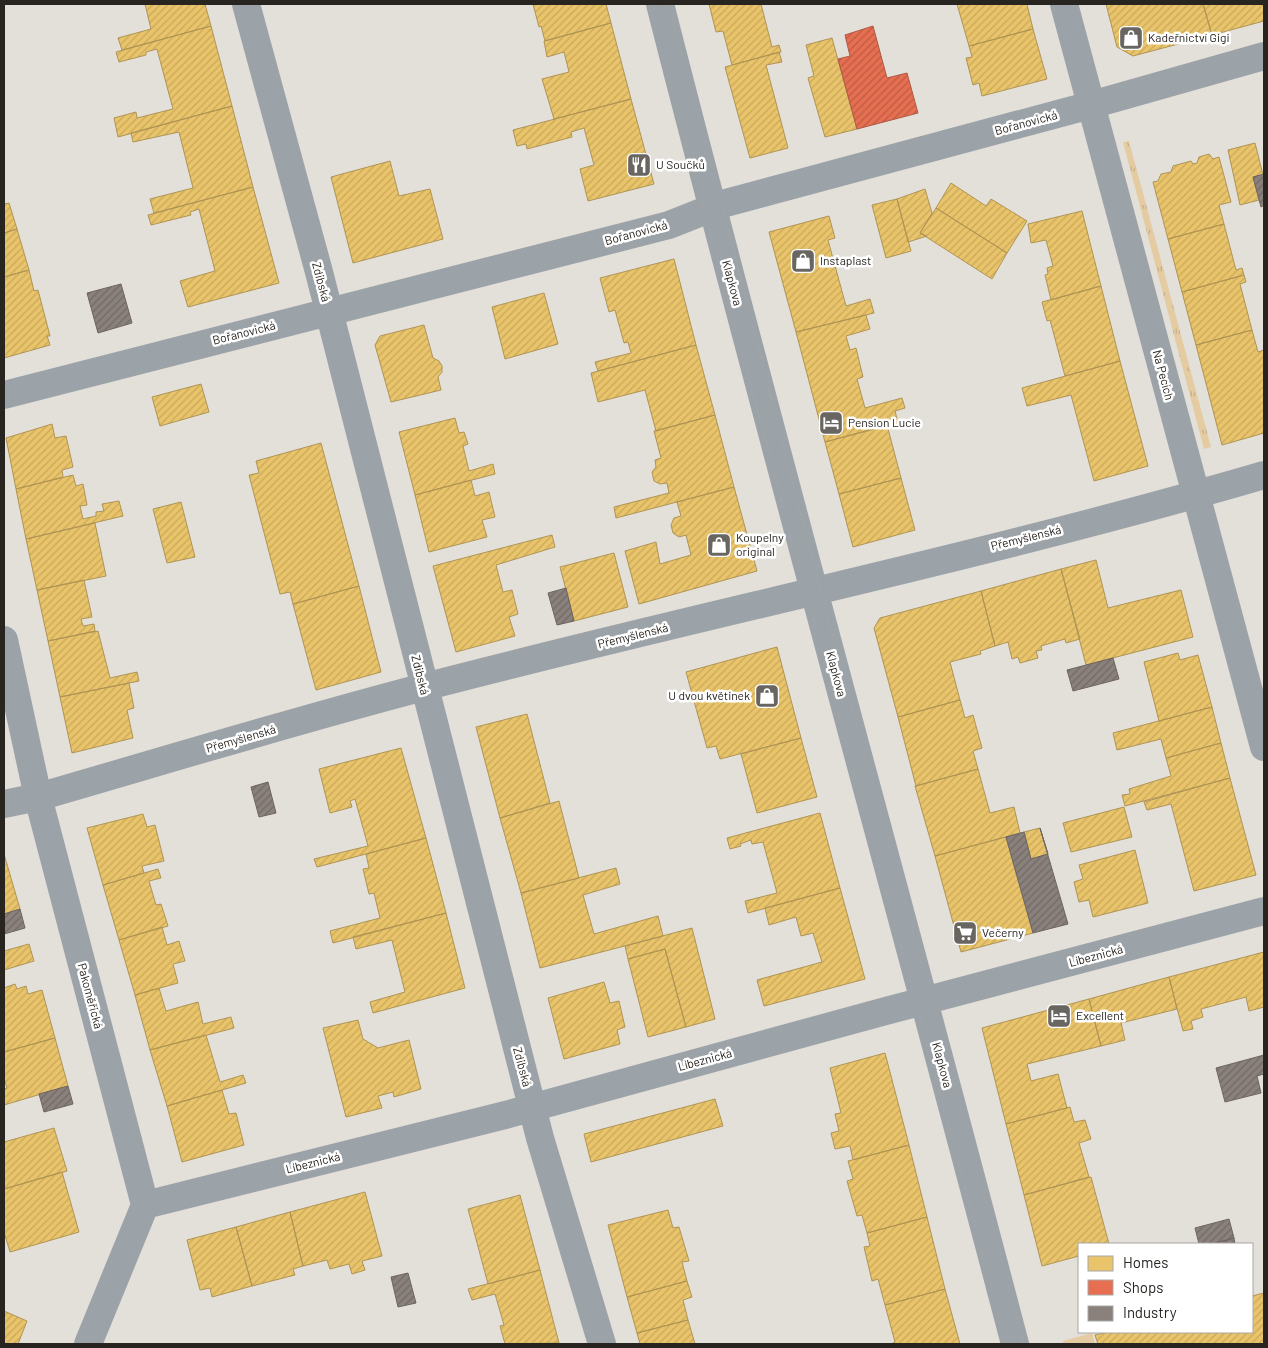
<svg xmlns="http://www.w3.org/2000/svg" width="1268" height="1348" viewBox="0 0 1268 1348" font-family="Barlow,sans-serif">
<style>
.grass{fill:url(#grass-tufts)}
.park{fill:#e5cba1}
.homes{fill:url(#homes-hatch);stroke:#af9454}
.shops{fill:url(#shops-hatch);stroke:#ae5943}
.industry{fill:url(#industry-hatch);stroke:#6d6561}
.lines{fill:none;stroke-linecap:round;stroke-linejoin:round}
.minor{stroke:#9ca3a8;stroke-width:28}
.tertiary{stroke:#9ca3a8;stroke-width:28}
.tram{stroke:#a2a4a4;stroke-width:1}
.labels{text-anchor:middle;stroke-width:5;stroke-linejoin:round;paint-order:stroke}
.poi-label{font-size:12px;fill:#282521;stroke:#fff;text-anchor:start}
.street-label{font-size:12px;fill:#282521;stroke:#fff}
</style>
<defs>
<pattern id="grass-tufts" width="24" height="20" patternUnits="userSpaceOnUse" patternTransform="scale(1.25)"><rect width="24" height="20" fill="#e5cba1"/><path d="M3 7l-1-3M5 7V3M7 7l1-3M15 17l-1-3M17 17v-4M19 17l1-3" fill="none" stroke="#c4ae8a"/></pattern>
<pattern id="homes-hatch" width="6" height="6" patternUnits="userSpaceOnUse" patternTransform="scale(1.25)"><rect width="6" height="6" fill="#e9c46a"/><path d="M-1 1l2-2M0 6l6-6M5 7l2-2" fill="none" stroke="#c8a85c"/></pattern>
<pattern id="shops-hatch" width="6" height="6" patternUnits="userSpaceOnUse" patternTransform="scale(1.25)"><rect width="6" height="6" fill="#e76f51"/><path d="M-1 1l2-2M0 6l6-6M5 7l2-2" fill="none" stroke="#bb5b43"/></pattern>
<pattern id="industry-hatch" width="6" height="6" patternUnits="userSpaceOnUse" patternTransform="scale(1.25)"><rect width="6" height="6" fill="#8a817c"/><path d="M-1 1l2-2M0 6l6-6M5 7l2-2" fill="none" stroke="#716965"/></pattern>
</defs>
<rect width="100%" height="100%" fill="#e3dfd9"/>
<path class="grass" d="M1129 141 1211 447 1204 449 1123 142Z"/>
<path class="park" d="M1092 1333 1095 1344H1064L1063 1341Z"/>
<path class="homes" d="M145 4H205L211 26 122 50 118 38 151 29Z
M533 4H606L611 23 545 41 541 26 539 27Z
M709 4H761L772 47 779 45 781 52 732 65 723 31 716 32Z
M957 4H1027L1033 29 969 46Z
M1106 4H1203L1212 35 1133 56 1117 47Z
M1203 4H1264V21L1212 35Z
M611 23 631 99 554 119 542 79 569 72 564 52 547 57 544 41Z
M211 26 232 106 118 137 114 118 136 112 137 118 173 109 157 49 146 52V55L119 62 116 52Z
M1033 29 1047 79 982 96 979 83 973 85 966 58 972 57 969 46Z
M832 38 857 129 825 137 808 78 814 76 806 45Z
M779 52 782 62 766 65 788 148 750 158 725 67Z
M631 99 654 184 588 201 580 169 594 165 584 128 571 132 572 137 527 149 526 144 517 146 513 130Z
M232 106 253 187 154 213 150 199 193 188 179 132 133 142 131 133Z
M1255 143 1263 175 1253 177 1259 200 1240 205 1228 150Z
M1209 154 1213 159 1219 157 1231 202 1219 205 1224 224 1168 239 1153 182 1158 181 1161 174 1171 172 1173 166 1191 161 1193 164 1197 163 1199 157Z
M390 161 399 196 430 189 443 239 353 263 331 177Z
M951 183 986 206 991 199 1027 221 1007 253 936 208Z
M253 187 279 283 188 307 180 281 215 271 199 209 190 212 191 215 151 225 148 215Z
M925 189 932 213 920 233 927 236 908 242 897 199Z
M897 199 911 251 886 258 872 205Z
M9 203 17 229 4 233V204Z
M936 208 1007 253 992 279 920 233Z
M1082 211 1101 286 1051 300 1045 275 1048 274 1047 268 1053 266 1046 240 1031 243 1028 224Z
M829 216 835 238 828 240 846 306 870 299 874 313 796 332 769 232Z
M1224 224 1236 270 1242 268 1244 275 1182 292 1168 239Z
M17 229 29 270 4 277V233Z
M674 259 696 345 598 371 595 362 631 353 628 342 624 343 615 310 609 312 600 278Z
M29 270 34 291 38 290 50 336H47L50 345 4 358V277Z
M1244 275 1246 282 1240 284 1252 330 1196 345 1182 292Z
M1101 286 1120 361 1065 376 1050 320 1047 321 1042 302Z
M544 293 558 344 505 359 492 307Z
M866 315 870 329 846 336 850 350 856 348 863 377 857 379 865 408 902 398 905 408 895 411 898 423 825 442 796 332Z
M424 325 433 358 439 361 442 366V372L438 377 441 390 391 402 375 345 380 336Z
M1252 330 1258 352 1264 350V433L1222 445 1196 345Z
M696 345 715 415 656 431 645 390 598 402 591 373Z
M1120 361 1148 466 1094 481 1071 395 1027 406 1022 388Z
M201 384 209 412 160 426 152 397Z
M715 415 734 487 616 518 614 507 669 493 667 483 660 484 654 481 652 472 656 467 655 460 661 458 654 431Z
M455 418 459 433 464 432 468 444 463 446 469 471 493 464 495 474 415 495 399 432Z
M52 424 55 438 66 436 73 467 62 470 63 477 16 489 6 438Z
M887 425 901 478 839 494 825 442Z
M321 443 359 586 293 604 290 592 280 594 249 475 259 473 256 461Z
M73 475 76 486 83 484 87 505 80 506 83 519 96 516V512L104 511 102 504 119 501 123 516 26 539 16 489Z
M901 478 915 530 853 547 839 494Z
M471 480 475 496 489 492 495 517 482 520 487 537 429 552 415 495Z
M734 487 757 571 639 604 625 551 656 542 660 564 691 555 686 535 679 537 673 533 671 525 674 518 681 516 677 502Z
M181 502 195 557 167 563 153 509Z
M95 523 106 576 37 590 26 539Z
M552 535 555 547 496 565 503 592 512 590 518 614 509 617 515 636 456 652 433 566Z
M614 553 628 607 574 621 560 567Z
M1096 560 1108 608 1181 590 1193 637 1086 665 1061 569Z
M1061 569 1080 639 1066 643 1065 639 1041 646 1042 650 1036 651 1038 658 1020 663 1018 657 1012 659 1008 642 995 646 981 591Z
M84 580 92 617 81 619 83 626 94 624 95 631 48 641 37 590Z
M359 586 381 672 316 690 293 604Z
M981 591 995 646 980 651 981 654 950 662 960 700 898 717 874 628 880 618Z
M98 631 110 678 137 672 139 681 60 697 48 641Z
M777 647 801 738 720 759 716 746 707 748 686 672Z
M1178 653 1180 660 1198 655 1212 707 1159 721 1144 662Z
M129 683 134 708 127 710 133 738 72 753 60 697Z
M960 700 965 718 973 715 982 748 973 751 978 769 916 786 898 717Z
M1212 707 1221 743 1166 758 1161 739 1117 750 1113 733Z
M527 714 550 803 500 818 476 727Z
M801 738 817 797 757 813 741 754Z
M1221 743 1230 778 1125 806 1122 795 1130 794 1129 789 1171 776 1166 758Z
M401 748 426 838 317 867 314 859 368 846 355 799 350 801 352 807 330 813 319 769Z
M978 769 990 813 1014 807 1020 833 935 856 915 786Z
M1230 778 1256 875 1194 891 1171 804 1147 810 1144 802Z
M559 801 579 878 521 893 500 818Z
M1124 807 1132 837 1071 852 1063 823Z
M820 813 840 888 748 913 745 901 777 893 763 842 752 844 751 840 740 844 741 846 730 849 727 838Z
M143 814 147 827 155 825 164 861 142 866 144 873 103 885 87 828Z
M1040 828 1048 854 1031 859 1024 832Z
M1006 837 1033 933 961 952 935 856Z
M426 838 446 913 333 943 330 931 380 918 374 893 369 894 363 869 369 868 366 854Z
M1135 850 1148 903 1093 917 1089 900 1079 902 1074 882 1083 879 1079 865Z
M4 854 20 909 4 914Z
M616 868 620 884 583 895 594 934 658 916 663 936 540 968 521 893Z
M158 869 161 878 149 881 156 905 161 904 168 926 119 940 103 885Z
M840 888 865 979 764 1006 757 980 822 962 813 933 801 936 796 917 769 925 765 908Z
M446 913 465 988 373 1013 370 1002 405 992 392 940 356 949 353 937Z
M162 927 167 945 179 941 185 961 173 964 178 983 135 995 119 940Z
M692 928 715 1019 686 1027 665 949 628 959 625 946Z
M29 944 34 961 4 970V951Z
M665 949 686 1027 648 1037 628 959Z
M1264 952V1007L1249 1011 1246 997 1201 1009 1203 1017 1191 1021 1193 1029 1183 1031 1169 977Z
M1169 977 1177 1009 1121 1023 1125 1040 1101 1046 1089 999Z
M604 982 610 1003 619 1001 625 1027 617 1030 620 1044 564 1059 548 998Z
M15 984 17 989 26 986 28 994 42 990 55 1038 4 1052V988Z
M159 988 166 1011 198 1002 203 1024 231 1017 234 1028 150 1050 135 995Z
M1089 999 1101 1046 1027 1064 1031 1081 1058 1074 1067 1108 1006 1124 982 1028Z
M358 1020 363 1039 378 1048 409 1040 421 1089 394 1097 393 1092 378 1096 382 1108 346 1117 323 1028Z
M206 1035 220 1082 243 1075 246 1083 167 1106 150 1050Z
M55 1038 68 1086 4 1105V1089L7 1088 4 1078V1052Z
M885 1053 909 1145 853 1160 850 1146 835 1149 831 1133 839 1131 835 1114 841 1113 830 1068Z
M222 1090 229 1114 236 1113 244 1145 182 1162 167 1106Z
M715 1099 723 1126 591 1162 584 1134Z
M1070 1107 1074 1122 1085 1120 1091 1139 1079 1143 1089 1177 1024 1195 1006 1124Z
M54 1128 67 1171 4 1189V1142Z
M909 1145 927 1217 867 1233 862 1215 857 1216 847 1181 853 1179 848 1161Z
M62 1172 79 1232 10 1252 4 1232V1189Z
M1091 1177 1109 1244H1079V1256L1042 1266 1024 1195Z
M365 1192 382 1256 362 1261 365 1270 352 1274 349 1264 330 1269 327 1260 303 1266 290 1212Z
M520 1195 540 1270 488 1284 468 1209Z
M668 1210 673 1228 679 1227 689 1261 682 1262 687 1281 627 1297 608 1225Z
M290 1212 303 1266 293 1269 295 1275 252 1286 236 1227Z
M927 1217 945 1289 885 1305 878 1279 872 1281 864 1247 870 1246 867 1233Z
M236 1227 252 1286 212 1297 210 1288 200 1290 187 1240Z
M540 1270 559 1343 505 1344 500 1326 504 1325 495 1294 472 1300 468 1289Z
M687 1281 692 1297 683 1300 688 1320 637 1333 627 1297Z
M945 1289 960 1344H891L895 1342 885 1305Z
M1264 1293V1344H1098L1095 1335 1107 1332H1252V1296Z
M4 1311 27 1321 18 1344H20H4Z
M688 1320 695 1344H640L637 1333Z"/>
<path class="shops" d="M873 26 887 78 907 73 918 113 857 129 838 59 850 56 845 35Z"/>
<path class="industry" d="M1264 174V205L1261 207 1253 177Z
M121 284 132 323 98 333 87 293Z
M566 588 574 621 557 625 548 593Z
M1113 658 1119 679 1073 691 1067 670Z
M268 782 276 813 259 817 251 787Z
M1040 828 1068 924 1033 933 1006 837 1024 832 1031 859 1048 854Z
M20 909 25 928 4 934V914Z
M1264 1055V1074L1257 1076 1261 1093 1225 1102 1216 1068Z
M68 1086 73 1104 44 1112 39 1094Z
M1229 1219 1234 1238 1212 1244H1199L1195 1228Z
M1234 1238 1235 1244H1212Z
M408 1273 416 1303 398 1307 391 1277Z"/>
<g class="lines">
<path class="minor" d="M246 4 319 272 540 1138 602 1344
M1064 4 1264 747
M4 395 669 225 722 204 1091 105 1264 56
M4 640 38 797 145 1205 88 1344
M4 804 38 797C166 760 294 721 424 687 703 614 987 556 1264 475
M145 1205 509 1114 882 1012 1264 911"/>
<path class="tertiary" d="M660 4C774 452 898 897 1015 1344"/>
<path class="tram" d="M649 4 1007 1344
M668 4 722 204 820 590 1024 1344"/>
</g>
<defs>
<symbol id="shop-square" viewBox="-11 -11 22 22"><rect x="-9" y="-9" width="18" height="18" rx="4" fill="#696661" stroke="#fff"/><path d="M-5-2.5h2.3a2.7 3.5 0 0 1 5.4 0H5L5.5 6h-11ZM-1.5-2.5h3a1.5 2.3 0 0 0-3 0Z" fill="#fff"/></symbol>
<symbol id="restaurant-square" viewBox="-11 -11 22 22"><rect x="-9" y="-9" width="18" height="18" rx="4" fill="#696661" stroke="#fff"/><path d="M-5-6h1v4h1v-4h1v4h1v-4h1v5L-1.5 .5V6h-2V.5L-5-1ZM5-6V6H3V1.5H1.5Q1.5-4 5-6Z" fill="#fff"/></symbol>
<symbol id="hotel-square" viewBox="-11 -11 22 22"><rect x="-9" y="-9" width="18" height="18" rx="4" fill="#696661" stroke="#fff"/><path d="M-6-4.5h1.5V1H6V5H4.5V3h-9V5H-6ZM-4 0a1.8 1.8 0 1 1 3.6 0ZM.5 0V-2.5h3Q6-2.5 6 0Z" fill="#fff"/></symbol>
<symbol id="supermarket-square" viewBox="-11 -11 22 22"><rect x="-9" y="-9" width="18" height="18" rx="4" fill="#696661" stroke="#fff"/><path d="M-6-5.5h2.5l.6 2H6L4.5 2H-2.5L-4.4-4H-6ZM-1.5 3.2a1.3 1.3 0 1 0 .1 0ZM3 3.2a1.3 1.3 0 1 0 .1 0Z" fill="#fff"/></symbol>
</defs>
<g fill-rule="evenodd">
<use href="#shop-square" x="1117" y="24" width="28" height="28"/>
<use href="#restaurant-square" x="625" y="151" width="28" height="28"/>
<use href="#shop-square" x="789" y="247" width="28" height="28"/>
<use href="#hotel-square" x="817" y="409" width="28" height="28"/>
<use href="#shop-square" x="705" y="531" width="28" height="28"/>
<use href="#shop-square" x="753" y="682" width="28" height="28"/>
<use href="#supermarket-square" x="951" y="919" width="28" height="28"/>
<use href="#hotel-square" x="1045" y="1002" width="28" height="28"/>
</g>
<g class="labels">
<g class="poi-label">
<text x="1148" y="42">Kadeřnictví Gigi</text>
<text x="656" y="169">U Součků</text>
<text x="820" y="265">Instaplast</text>
<text x="848" y="427">Pension Lucie</text>
<text x="736" y="542">Koupelny<tspan x="736" dy="14">original</tspan></text>
<text x="750" y="700" text-anchor="end">U dvou květinek</text>
<text x="982" y="937">Večerny</text>
<text x="1076" y="1020">Excellent</text>
</g>
<g class="street-label">
<text transform="translate(1026 123) rotate(-15)" y="4">Bořanovická</text>
<text transform="translate(636 233) rotate(-15)" y="4">Bořanovická</text>
<text transform="translate(321 282) rotate(75)" y="4">Zdibská</text>
<text transform="translate(732 283) rotate(75)" y="4">Klapkova</text>
<text transform="translate(244 333) rotate(-14)" y="4">Bořanovická</text>
<text transform="translate(1163 375) rotate(75)" y="4">Na Pecích</text>
<text transform="translate(1026 538) rotate(-14)" y="4">Přemyšlenská</text>
<text transform="translate(633 636) rotate(-14)" y="4">Přemyšlenská</text>
<text transform="translate(836 674) rotate(75)" y="4">Klapkova</text>
<text transform="translate(420 675) rotate(76)" y="4">Zdibská</text>
<text transform="translate(241 739) rotate(-16)" y="4">Přemyšlenská</text>
<text transform="translate(1096 956) rotate(-15)" y="4">Líbeznická</text>
<text transform="translate(90 996) rotate(75)" y="4">Pakoměřická</text>
<text transform="translate(705 1060) rotate(-15)" y="4">Líbeznická</text>
<text transform="translate(942 1065) rotate(75)" y="4">Klapkova</text>
<text transform="translate(522 1067) rotate(75)" y="4">Zdibská</text>
<text transform="translate(313 1163) rotate(-14)" y="4">Líbeznická</text>
</g>
</g>
<rect width="1268" height="1348" fill="none" stroke="#282521" stroke-width="10"/>
<rect x="1078" y="1243" width="175" height="90" fill="#ffffff" stroke="#a9a8a6"/>
<rect x="1088" y="1256" width="25" height="15" fill="#e9c46a" stroke="#a9a8a6"/>
<text x="1123" y="1268" font-size="15" fill="#282521">Homes</text>
<rect x="1088" y="1280" width="25" height="15" fill="#e76f51" stroke="#a9a8a6"/>
<text x="1123" y="1293" font-size="15" fill="#282521">Shops</text>
<rect x="1088" y="1306" width="25" height="15" fill="#8a817c" stroke="#a9a8a6"/>
<text x="1123" y="1318" font-size="15" fill="#282521">Industry</text>
</svg>
